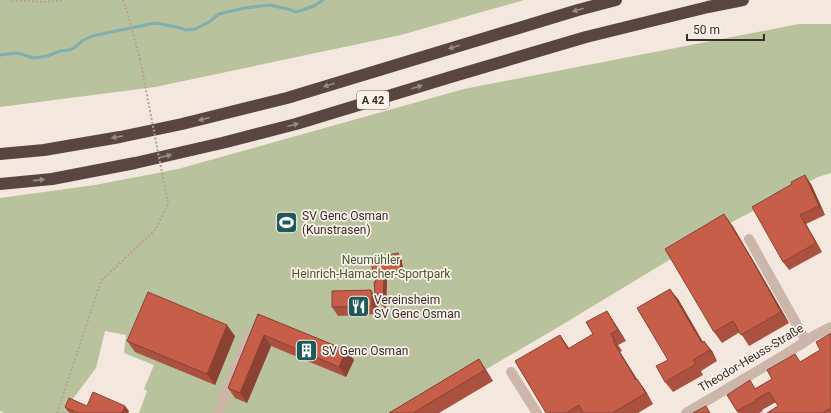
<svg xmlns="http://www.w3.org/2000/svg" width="831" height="413" viewBox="0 0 831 413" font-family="Roboto,sans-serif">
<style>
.green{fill:#b8c29d}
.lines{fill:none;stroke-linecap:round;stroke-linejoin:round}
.stream{stroke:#7db0ae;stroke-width:3}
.path{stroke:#b7a093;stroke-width:2;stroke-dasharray:2 2;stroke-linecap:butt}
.minor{stroke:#cbb6a9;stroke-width:10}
.highway{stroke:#594640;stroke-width:12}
.path-bridge{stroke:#b7a093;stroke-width:2;stroke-dasharray:2 2;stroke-linecap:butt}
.wall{fill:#aa513f}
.shaded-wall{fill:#8b4233}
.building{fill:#c65e49;stroke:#8b4233}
.oneway{fill:#998b84}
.labels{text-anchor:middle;stroke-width:3.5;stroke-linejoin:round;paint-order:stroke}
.shield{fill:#faf2ea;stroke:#726863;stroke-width:1}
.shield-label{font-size:11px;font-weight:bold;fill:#382d29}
.poi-label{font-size:12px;fill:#382d29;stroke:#faf2ea;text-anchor:start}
.park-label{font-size:12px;fill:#4a572d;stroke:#faf2ea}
.street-label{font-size:12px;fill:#382d29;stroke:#faf2ea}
</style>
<rect width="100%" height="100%" fill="#f3e7de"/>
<path class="green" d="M0 0H524L401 35 155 87 0 107Z
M799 24H831V173L818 177 732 222 555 329 411 413H139L147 391 144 389 154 365 124 353 126 335 105 331 96 368 72 400 67 413H4L0 411V198L95 185 178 169 464 89Z"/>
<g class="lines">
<path class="stream" d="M0 55 17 53 34 58 47 56 60 51 69 50 74 48 82 41 92 36 155 23 181 28 185 30 195 29 209 22 219 14 244 8 270 5 288 9 296 12 314 6 323 0"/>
<path class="path" d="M12 0 42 2 63 0
M123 0 128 15 140 59
M57 413 101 281 156 229 168 203 163 178"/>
<path class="minor" d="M749 239 806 341
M511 372 537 413
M218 413 237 364 248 337
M686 413 786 354 815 335 831 327"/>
<path class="highway" d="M0 154 44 150 120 137 182 124 287 98 578 10 616 0
M0 184 52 179 135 163 222 143 296 124 454 76 586 37 708 7 743 0"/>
<path class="path-bridge" d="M140 59 163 178"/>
</g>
<path class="wall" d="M811 184 825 215 806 224 822 252 789 270 783 262Z
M732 225 758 269 789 323 749 346 740 332 722 343 714 332Z
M401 257 404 274 387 277 386 308H384L381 304 379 298H378L375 294 376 282 389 259Z
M377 299 378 314 338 316 332 307Z
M678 299 703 342 712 351 717 361 701 371 703 375 673 392 665 382 668 360Z
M607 311 614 322 626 341 618 345 622 351 620 352 637 379 645 390 653 404 638 413H546L560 335 569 348 593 334Z
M258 314 346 350 354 360 346 377 271 346 247 403 235 398 228 388Z
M831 333V413H767L778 406 776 402 762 410 763 411 759 413H738L727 395 756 388 772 379 820 350Z
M235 336 215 385 135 352 127 341Z
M479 359 493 381 439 413H389Z
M65 407 129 411 128 413H70L68 412Z"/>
<path class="shaded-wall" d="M805 175 811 184 825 215 819 206Z
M724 214 732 225 758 269 789 323 781 312Z
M800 215 806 224 822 252 816 243Z
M398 253 401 257 404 274 401 269Z
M384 272 387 277 386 308 383 304Z
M670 289 678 299 709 353 702 343Z
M371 290 377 299 378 314 372 306Z
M607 311 614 322 626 341 618 330Z
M227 325 235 336 215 385 207 374Z
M611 334 618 345 622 351 614 340Z
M264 335 271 346 247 403 240 393Z
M560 335 567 346 576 360 568 349Z
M613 341 620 352 644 391 636 380Z
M704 341 712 351 717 361 710 350Z
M346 350 354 360 346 377 339 367Z
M479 359 493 381 485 370Z
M637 379 645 390 653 404 646 393Z
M125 406 129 411 128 413H122Z"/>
<path class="building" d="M805 175 819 206 800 215 816 243 783 262 752 207 792 184 791 182Z
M724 214 751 258 781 312 741 335 733 321 714 332 665 249Z
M398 253 401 269 384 272 383 304H381L378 294H375L374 282H376L371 263 389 259 388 255Z
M670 289 702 343 704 341 710 350 693 360 696 364 665 382 656 366 668 360 637 308Z
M371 290 372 306 332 307V291Z
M148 292 227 325 207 374 127 341Z
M607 311 618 330 611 334 614 340 613 341 636 380 637 379 646 393 612 413H583L579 405 566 413H546L515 361 560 335 568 349 593 334 586 322Z
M258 314 346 350 339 367 264 335 240 393 228 388Z
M831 333V408L822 413H767L778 406 769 392 755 400 756 401 737 411 727 395 750 380 755 389 772 379 767 370 795 354 800 362 820 350 816 342Z
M479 359 485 370 413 413H389Z
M93 392 125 406 122 413H78L65 407 69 398 87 406Z
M706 406 710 413H693Z"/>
<defs><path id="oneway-solid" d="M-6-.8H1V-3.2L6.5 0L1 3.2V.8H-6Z"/></defs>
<g class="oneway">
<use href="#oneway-solid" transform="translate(578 10) rotate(164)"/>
<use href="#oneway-solid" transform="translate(454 47) rotate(163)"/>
<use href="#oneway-solid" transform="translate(329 85) rotate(163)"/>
<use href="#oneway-solid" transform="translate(417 87) rotate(-17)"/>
<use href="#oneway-solid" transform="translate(204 119) rotate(166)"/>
<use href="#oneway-solid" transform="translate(293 125) rotate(-15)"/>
<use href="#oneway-solid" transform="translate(117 137) rotate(169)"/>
<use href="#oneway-solid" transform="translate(166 156) rotate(-13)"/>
<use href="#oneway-solid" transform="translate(39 180) rotate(-6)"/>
</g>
<defs>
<symbol id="stadium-square" viewBox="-11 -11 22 22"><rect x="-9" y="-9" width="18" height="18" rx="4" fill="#1e5a5a" stroke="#faf2ea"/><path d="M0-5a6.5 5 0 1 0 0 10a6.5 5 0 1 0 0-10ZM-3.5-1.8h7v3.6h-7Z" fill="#fff"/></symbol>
<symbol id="restaurant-square" viewBox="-11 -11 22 22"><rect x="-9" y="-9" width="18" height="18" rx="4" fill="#1e5a5a" stroke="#faf2ea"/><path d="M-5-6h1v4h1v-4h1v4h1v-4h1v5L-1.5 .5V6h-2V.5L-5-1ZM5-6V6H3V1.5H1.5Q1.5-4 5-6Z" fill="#fff"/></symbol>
<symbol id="building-square" viewBox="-11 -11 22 22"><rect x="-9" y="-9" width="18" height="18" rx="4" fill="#1e5a5a" stroke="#faf2ea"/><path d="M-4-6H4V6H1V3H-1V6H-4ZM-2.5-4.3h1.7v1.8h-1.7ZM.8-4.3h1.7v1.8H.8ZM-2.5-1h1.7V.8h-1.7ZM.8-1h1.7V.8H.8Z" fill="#fff"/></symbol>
</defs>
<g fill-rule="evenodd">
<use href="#stadium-square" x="274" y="210" width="25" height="25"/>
<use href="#restaurant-square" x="346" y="294" width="25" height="25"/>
<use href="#building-square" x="294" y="338" width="25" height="25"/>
</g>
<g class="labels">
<rect class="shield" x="357" y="91" width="32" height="18" rx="3"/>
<g class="shield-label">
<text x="373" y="104">A 42</text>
</g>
<g class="poi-label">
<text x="302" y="220">SV Genc Osman<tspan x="302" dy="14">(Kunstrasen)</tspan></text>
<text x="374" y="304">Vereinsheim<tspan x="374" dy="14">SV Genc Osman</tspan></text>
<text x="322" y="355">SV Genc Osman</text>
</g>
<g class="park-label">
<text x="371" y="264">Neumühler<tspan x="371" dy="14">Heinrich-Hamacher-Sportpark</tspan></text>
</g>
<g class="street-label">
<text transform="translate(751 358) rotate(-31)" y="4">Theodor-Heuss-Straße</text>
</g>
</g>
<path d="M687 34v6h77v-6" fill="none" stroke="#382d29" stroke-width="2"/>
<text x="693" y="34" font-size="12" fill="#382d29" stroke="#faf2ea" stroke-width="3" paint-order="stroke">50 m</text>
</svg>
